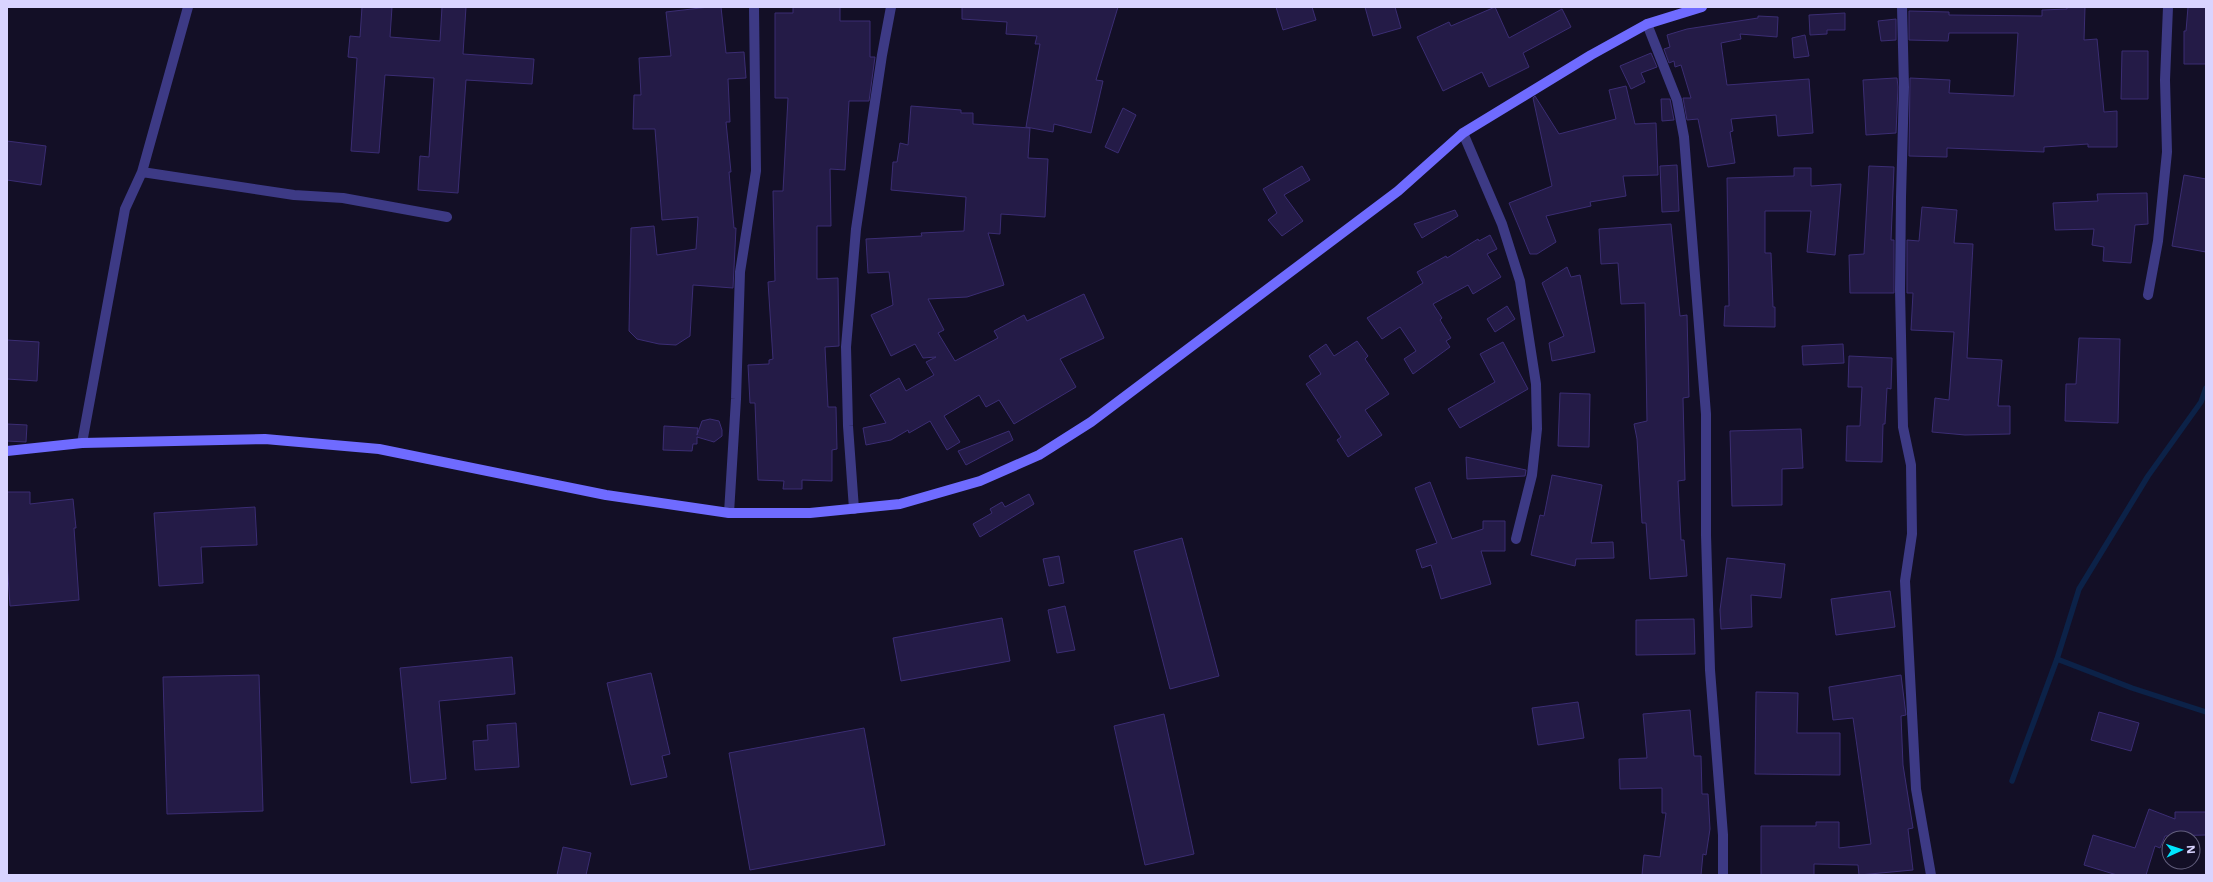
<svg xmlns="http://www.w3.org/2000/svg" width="2213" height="882" viewBox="0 0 2213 882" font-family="'Open Sans',sans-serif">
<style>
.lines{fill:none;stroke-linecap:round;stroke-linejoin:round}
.stream{stroke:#0c2248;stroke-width:5.5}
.building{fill:#241b47;stroke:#3b2d73}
.street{stroke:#3d3a85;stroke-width:10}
.secondary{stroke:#6f6bff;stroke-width:10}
</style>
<rect width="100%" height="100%" fill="#130f26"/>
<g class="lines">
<path class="stream" d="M2057 659 2132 688 2206 712
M2012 781 2057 659 2079 589 2148 476 2201 402 2206 388"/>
</g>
<path class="building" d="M362 7H392L390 37 440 41 442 7H466L463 54 534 59 532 84 466 80 458 193 418 190 420 156 429 157 434 78 385 75 379 153 351 151 357 58 348 57 350 36 360 37Z
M709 7H721L726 53 744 52 746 78 728 79 730 122H726L731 172H729L734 228H736L733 288 693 285 690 336 676 345 659 344 637 339 629 331 631 228 654 226 657 255 696 249 698 217 662 220 655 129H633L634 95H641L639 58 671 56 666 12Z
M793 7H840V21H870V57H875L869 101H849L845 170 830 169 831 226H817V279L838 278 839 346 825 347 828 407H836L837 449 832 450V481L802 480V489H783L784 481 758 480 755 403H750L748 365 769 364V360L773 359 768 282 775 281 773 191H783L788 98H775V13H793Z
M962 7H1118L1096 80 1103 81 1091 133 1054 124 1053 132 1026 127 1040 44H1035L1037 36 1006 34 1007 22 962 19Z
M1276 7H1312L1316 20 1283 30Z
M1365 7H1395L1401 28 1373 36Z
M1495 7 1509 38 1562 9 1571 27 1523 53 1529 67 1489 87 1482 72 1443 91 1417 37 1449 22 1451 26Z
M2067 7H2085L2084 40 2097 39 2104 112 2117 111V147H2088V144L2044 147V152L1947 148V157L1909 156 1910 78 1950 80 1949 93 2014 96 2018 33H1949L1948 41 1909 40V11L1949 12V15L2042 16V10L2067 9Z
M2188 7H2206V64H2184V31H2186Z
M1845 13V30H1827V34L1810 35 1809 15Z
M1758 16 1778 17 1777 37 1740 34 1741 39 1721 43 1727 85 1809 79 1813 133 1778 136 1776 115 1731 119 1733 131 1730 132 1735 163 1708 167 1698 119 1687 120 1683 98H1691L1681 65 1675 67 1674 61 1669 63 1664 49 1670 47 1667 35 1687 29 1758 18Z
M1896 19V40L1881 41 1878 21Z
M1805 35 1809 56 1794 58 1792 38Z
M2122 51H2148V99H2121Z
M1651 53 1657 67 1641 73 1645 82 1631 89 1620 66Z
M1895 78H1897L1898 87 1896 133 1866 135 1863 80Z
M1626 86 1635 124 1656 123 1658 175 1623 176 1626 196 1590 202 1591 206 1546 216 1556 242 1537 254H1530L1509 203 1552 186 1533 98 1535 96 1559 134 1616 119 1609 90Z
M1661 99H1670L1674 120 1662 121Z
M911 106 961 110V113H973V124L1030 128 1028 158 1048 159 1045 217 1001 214 1000 234 988 233 1004 285 967 297 928 299 944 330 938 333 955 361 998 338 994 331 1024 315 1027 321 1084 294 1104 338 1060 359 1076 387 1014 424 999 400 986 407 979 395 944 416 960 442 947 450 930 421 909 433 908 430 891 440 866 445 863 428 886 423 870 395 899 378 906 391 934 375 926 362 936 357 923 358 915 344 891 356 871 315 893 305 889 272 868 273 866 239 922 236 921 233 964 231 966 197 891 190 893 162H897L900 143 908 145Z
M1123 108 1136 115 1118 153 1105 147Z
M7 141 46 146 41 185 7 180Z
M1677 165 1679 211 1662 212 1660 166Z
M1302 166 1310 180 1284 195 1303 221 1282 236 1268 220 1277 213 1263 189Z
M1869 166 1894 167 1891 240H1894V293H1850L1849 255 1864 254Z
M1794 168H1811V186L1841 184 1835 255 1807 252 1811 211H1765V253H1771L1773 307H1775V327L1724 326 1725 306H1729L1727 178 1794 176Z
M2184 175 2206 179V252L2172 246Z
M2147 193 2148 224 2135 225 2131 263 2103 261 2104 247 2092 245 2094 229 2055 230 2053 203 2098 201 2097 194Z
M1922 207 1957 210 1954 243 1973 244 1967 358 2002 360 1998 406H2010V434L1965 435 1932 432 1935 398 1949 400 1954 332 1911 330 1913 293H1907V240L1919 241Z
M1455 210 1458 216 1422 238 1414 224Z
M1671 224 1680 316 1687 315 1689 397 1683 398 1685 480 1678 481 1681 540H1684L1687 576 1650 579 1646 523H1642L1637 439 1634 424 1647 421 1645 303 1621 304 1618 263 1601 264 1599 229Z
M1490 235 1497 249 1487 254 1501 277 1473 294 1468 285 1433 304 1442 318 1440 320 1451 338 1446 341 1450 347 1413 374 1404 359 1416 351 1400 327 1382 339 1367 318 1423 283 1417 272 1446 256 1447 258 1478 239 1479 241Z
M1567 267 1571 277 1580 275 1595 352 1552 361 1549 343 1564 336 1542 283Z
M1507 306 1515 319 1495 332 1487 319Z
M2079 338 2120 339 2118 423 2065 421 2066 384H2076Z
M7 340 39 342 37 381 7 379Z
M1357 341 1368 356 1365 359 1389 394 1365 410 1382 435 1348 457 1337 440 1341 437 1306 384 1321 374 1309 356 1326 344 1334 356Z
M1503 342 1528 389 1460 428 1448 409 1495 382 1480 354Z
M1843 344 1844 363 1803 365 1802 346Z
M1849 356 1892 358 1891 389 1887 388 1885 424H1883L1882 462 1846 461 1847 426H1860L1862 387H1848Z
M1560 393 1590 394 1589 447 1558 446Z
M710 419 719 421 722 430V436L714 442 697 437V444H693L692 451 663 450 664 426 698 428 697 435 702 421Z
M7 424 27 425 26 442 7 441Z
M1801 429 1803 468 1782 469V505L1732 506 1730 431Z
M1009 431 1013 440 966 465 958 451Z
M1466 457 1526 470 1525 476 1467 479Z
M1552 475 1602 485 1591 543 1613 542 1614 558 1576 559 1575 566 1531 555 1540 515 1544 516Z
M1430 482 1452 539 1483 529V521H1505V551H1481L1491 584 1441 599 1431 565 1422 568 1416 550 1437 543 1415 488Z
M7 492H30V504L73 499 76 528H74L79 600 10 606 7 561Z
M1029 494 1034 504 980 537 973 524 992 513 990 509 1002 502 1005 507Z
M255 507 257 545 201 547 203 583 159 586 154 513Z
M1182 538 1219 676 1170 689 1134 551Z
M1059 556 1064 583 1049 586 1043 559Z
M1727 558 1785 564 1781 598 1751 595 1752 627 1721 629 1720 610Z
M1890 591 1895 627 1836 635 1831 599Z
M1065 606 1075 650 1057 653 1048 610Z
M1002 618 1010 661 901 681 893 638Z
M1694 619 1695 654 1636 655V620Z
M512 657 515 694 439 701 446 779 411 783 400 668Z
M651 673 670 754 662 756 667 777 631 785 607 683Z
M259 675 263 811 167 814 163 677Z
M1901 675 1906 715 1901 716 1903 765 1913 828 1908 829 1913 870 1859 875 1858 865 1814 864V875H1761V826H1816V822H1839V848L1871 844 1853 718 1833 720 1829 687Z
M1756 692 1798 693 1797 733H1840V775L1755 774Z
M1578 702 1584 738 1538 745 1532 708Z
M1690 710 1694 756H1701L1702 794H1708L1710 829 1706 855 1703 854 1701 875H1642L1644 855 1660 857 1666 813H1662V788L1620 789 1619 759 1647 758 1643 714Z
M2099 712 2139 723 2131 751 2091 740Z
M1164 714 1194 854 1145 865 1114 726Z
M516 723 519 767 475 770 473 741 488 740 487 725Z
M864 728 885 845 750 870 729 753Z
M2149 809 2175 819V812H2206V835L2165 836 2160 848 2155 846 2146 875H2117L2084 865 2093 835 2135 848Z
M563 847 591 853 586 875H557Z"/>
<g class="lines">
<path class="street" d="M1902 7 1904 87 1901 197 1900 290 1903 427 1911 465 1912 534 1905 581 1916 789 1931 875
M1647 24 1677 100 1684 137 1706 414V535L1710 670 1723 835V875
M1463 133 1502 224 1520 281 1536 384 1537 429 1532 475 1516 539
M142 172 294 195 343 198 447 217
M2148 295 2158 241 2167 152 2165 80 2168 7
M82 443 125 209 142 172 188 7
M854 509 848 426 846 347 856 229 882 55 891 7
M729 513 736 399 740 272 756 171 754 7"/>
<path class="secondary" d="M7 451 82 443 265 439 379 449 606 495 729 513H810L900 504 980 481 1039 455 1091 422 1398 191 1463 133 1591 55 1647 24 1702 7"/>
</g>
<rect width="2213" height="882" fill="none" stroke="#d9d4ff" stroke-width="16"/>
<g transform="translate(2181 850) rotate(87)"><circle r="19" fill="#130f26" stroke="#625e7d"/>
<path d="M0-3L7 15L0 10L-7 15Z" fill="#00e5ff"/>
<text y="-6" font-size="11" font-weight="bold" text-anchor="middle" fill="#d9d4ff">N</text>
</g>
</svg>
